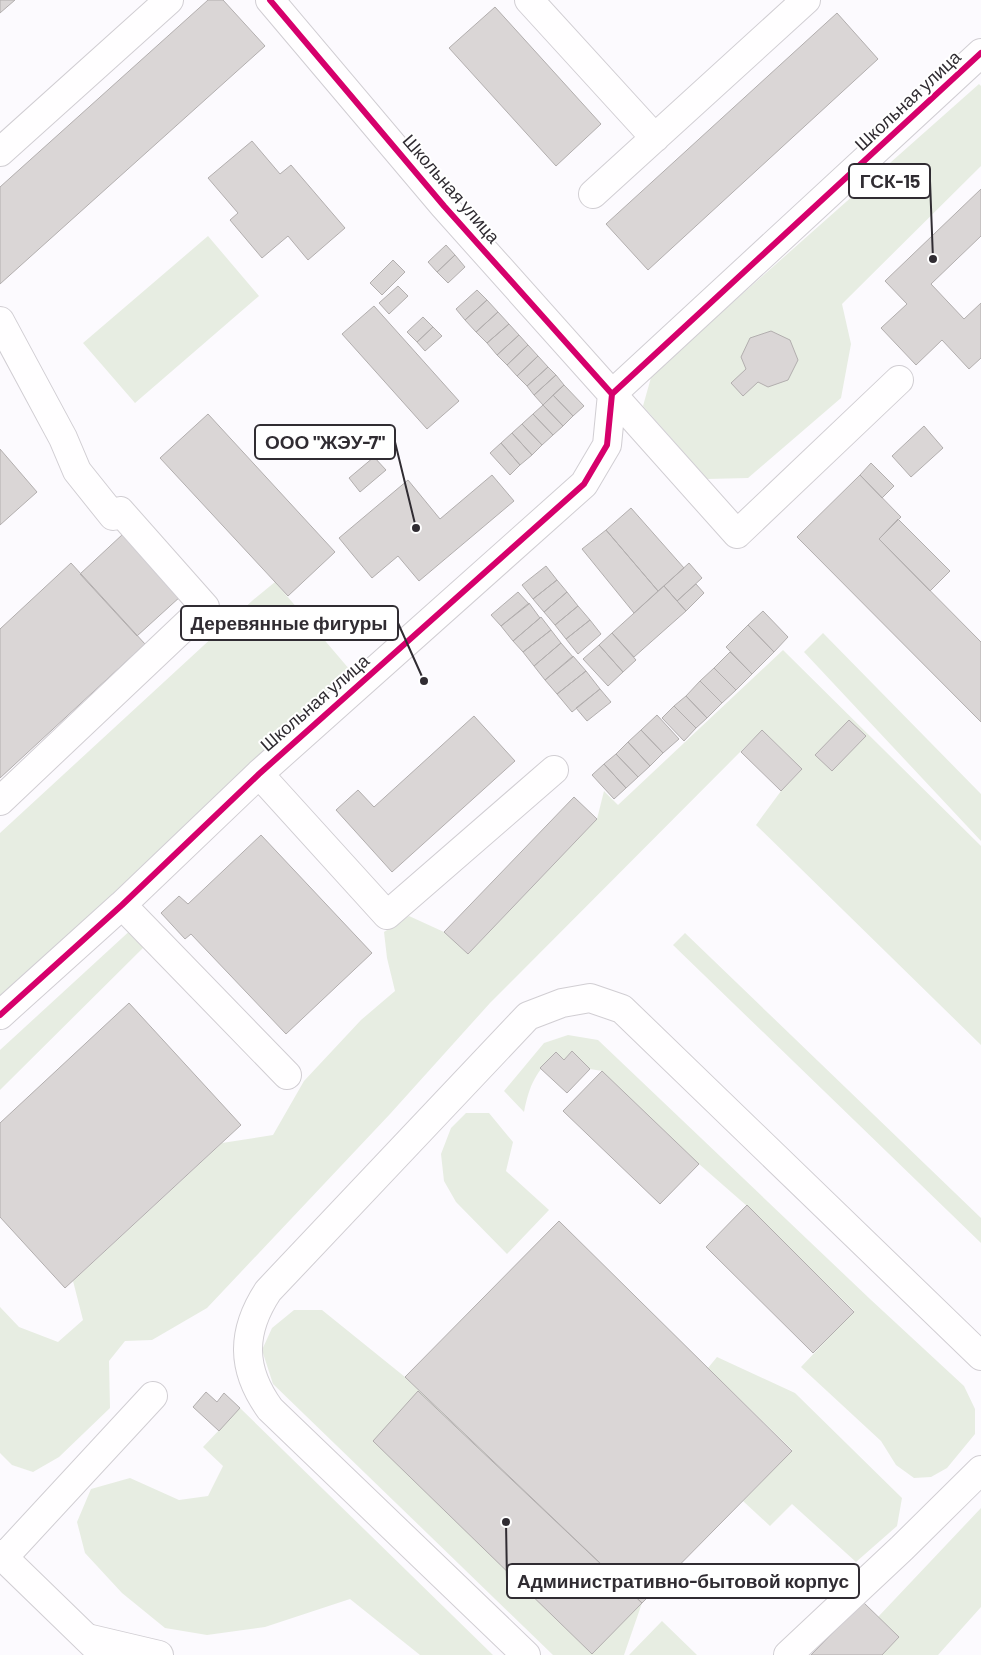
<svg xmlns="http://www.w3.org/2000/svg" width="981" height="1655" viewBox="0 0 981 1655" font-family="Barlow,sans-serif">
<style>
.green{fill:#e7ede2}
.building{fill:#dad6d6;stroke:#b2aeae}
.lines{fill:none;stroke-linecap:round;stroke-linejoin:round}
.minor-casing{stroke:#d1ced3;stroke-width:30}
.major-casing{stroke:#d1ced3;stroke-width:30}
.minor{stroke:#fffeff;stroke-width:28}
.major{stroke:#fffeff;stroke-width:28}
.cycleway-casing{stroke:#fff;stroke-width:9}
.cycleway{stroke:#d6006c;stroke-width:6}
.labels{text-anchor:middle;stroke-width:4;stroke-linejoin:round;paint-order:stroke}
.street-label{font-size:18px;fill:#302c32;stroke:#fff}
.leader{fill:none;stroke:#302c32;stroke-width:2}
.callout-dot{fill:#302c32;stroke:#fff;stroke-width:2}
.callout{fill:#fff;stroke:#302c32;stroke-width:2}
.callout-label{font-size:19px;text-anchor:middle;font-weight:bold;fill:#302c32}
</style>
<rect width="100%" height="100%" fill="#fcfafe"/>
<path class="green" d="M979 84 981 86V166L842 304 851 344 841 398 748 478 707 479 643 406 652 374Z
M208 236 259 296 135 403 83 343Z
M275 582 350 670 289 727 257 768 0 1016V833L253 600Z
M823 633 981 794V841L804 652Z
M783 650 981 846V1045L756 825 781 791 802 769 762 730 490 1003 390 1114 207 1308 152 1340 125 1341 109 1361 110 1408 59 1457 33 1472 12 1465 0 1453V1307L19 1327 58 1342 83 1320 73 1281 222 1143 273 1135 304 1081 361 1020 395 991 387 958 384 932 409 916 444 932 468 954 597 819 604 791 618 805Z
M134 927 147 944 0 1090V1050Z
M685 933 981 1218V1243L673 945Z
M568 1035 598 1040 870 1299 964 1386 975 1409V1434L947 1468 931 1477 914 1478 896 1465 881 1441 801 1367 854 1311 747 1206 699 1164 602 1071 590 1069 572 1051 564 1060 556 1052C535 1074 530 1083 524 1112L504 1091 544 1043Z
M466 1113H489L513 1142 506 1171 549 1210 507 1254 456 1202 444 1181 441 1154 451 1128Z
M294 1310H322L405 1377 642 1603 624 1655H553L273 1384 262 1350 272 1328Z
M717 1357 795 1393 902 1498 897 1526 856 1562 792 1504 770 1526 743 1501 792 1450 708 1368Z
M240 1408 493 1655H420L350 1599 265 1627 207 1635 165 1628 122 1593 85 1553 77 1522 91 1489 130 1478 179 1500 208 1496 223 1466 203 1447Z
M981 1508V1607L938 1655H882L899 1637 878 1617Z
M662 1621 697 1655H629Z"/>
<path class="building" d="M0 0H15L0 13Z
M208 0H223L265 46 0 284V187Z
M495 7 601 124 556 166 449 48Z
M837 13 878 59 648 270 606 224Z
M252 141 280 174 291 165 345 228 308 260 288 236 262 258 230 220 238 213 208 178Z
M981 189V236L931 284 964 319 981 303V358L969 369 942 340 916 365 881 328 907 304 885 281Z
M446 245 455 255 437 272 428 262Z
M455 255 465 267 448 283 437 272Z
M393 260 405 272 382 295 370 283Z
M398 286 408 296 389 314 379 303Z
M477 290 487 300 465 320 456 309Z
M487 300 498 312 476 332 465 320Z
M374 306 459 401 427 429 342 334Z
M498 312 509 324 487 343 476 332Z
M423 317 433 327 417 342 407 332Z
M509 324 519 335 497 355 487 343Z
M433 327 442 336 425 351 417 342Z
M771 331 790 340 798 360 788 380 768 387 758 382 743 396 731 383 746 369 741 357 750 338Z
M519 335 528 345 507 365 497 355Z
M528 345 538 356 517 376 507 365Z
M538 356 548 367 527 386 517 376Z
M548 367 556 375 534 395 527 386Z
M556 375 564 385 543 405 534 395Z
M564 385 584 406 573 416 553 395Z
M553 395 573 416 563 426 543 405Z
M543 405 563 426 553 435 533 414Z
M208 414 335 552 288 596 160 458Z
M533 414 553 435 542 445 522 424Z
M522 424 542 445 532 455 512 433Z
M924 426 943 448 911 477 892 456Z
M512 433 532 455 520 465 501 443Z
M501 443 520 465 510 475 490 453Z
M0 449 37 492 0 525Z
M374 457 386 470 360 492 349 478Z
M871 463 894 486 882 498 860 475Z
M492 475 514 501 419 581 398 556 372 578 339 538 408 480 440 519Z
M860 475 901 517 879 539 981 642V722L797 537Z
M631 508 684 568 658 591 606 530Z
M898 519 950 571 930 591 879 539Z
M606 530 658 591 634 613 582 549Z
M123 534 181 596 137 636 80 574Z
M71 563 145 644 0 778V629Z
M689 563 702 578 677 601 664 586Z
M546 566 557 580 533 599 522 585Z
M557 580 567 592 544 612 533 599Z
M696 584 704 593 686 611 677 601Z
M664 586 686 611 634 657 612 633Z
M518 592 529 604 501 626 491 615Z
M567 592 578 606 555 625 544 612Z
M529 603 540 618 513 641 501 626Z
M578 606 590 620 566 639 555 625Z
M763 611 788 637 774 652 748 625Z
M541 617 551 630 523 652 513 641Z
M590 620 601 634 578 654 566 639Z
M748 625 774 652 752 674 726 647Z
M551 630 561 643 534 666 523 652Z
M612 633 636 660 623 672 599 645Z
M561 643 573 657 545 680 534 666Z
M599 645 623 672 608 686 583 659Z
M730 652 752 674 736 690 714 668Z
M573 656 586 671 557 694 545 680Z
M714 668 736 690 722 703 700 681Z
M586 671 600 689 572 712 557 694Z
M700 681 722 703 707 718 686 696Z
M600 689 611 702 587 721 576 708Z
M686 696 707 718 696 728 674 706Z
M674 706 696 728 684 741 662 718Z
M657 715 679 739 663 753 641 730Z
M474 716 515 761 392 872 336 810 358 790 374 807Z
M849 720 866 736 832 771 815 755Z
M641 730 663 753 650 766 628 742Z
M762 730 802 769 781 791 741 752Z
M628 742 650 766 638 777 616 754Z
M616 754 638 777 626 788 604 764Z
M604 764 626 788 614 799 592 775Z
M574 797 597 819 468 954 444 932Z
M261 835 372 953 286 1034 191 934 185 939 161 913 179 896 188 904Z
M129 1003 241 1125 65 1288 0 1217V1123Z
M572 1051 590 1069 567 1093 540 1068 556 1052 564 1060Z
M602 1071 699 1164 660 1204 563 1111Z
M747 1205 854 1312 813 1353 706 1247Z
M559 1221 792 1451 642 1603 405 1377Z
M418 1391 642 1603 592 1654 373 1441Z
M206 1392 217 1402 224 1393 240 1408 219 1431 193 1407Z
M863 1602 899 1637 882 1655H811Z"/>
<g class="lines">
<defs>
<path id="minor" d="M270 0 444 206 612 394 981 53
M529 0 655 138
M0 152 169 0
M593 194 806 0
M0 321 63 438 77 471 113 516 120 511 205 607 0 801
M612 394 737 534 899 380
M259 774 387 915 554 770
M122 905 287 1075
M0 1015 122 905 259 774 584 484 607 445 612 394
M4 1557 153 1396
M87 1638 159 1655
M526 1655 270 1409C241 1369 241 1332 268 1291L528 1016 562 1003 590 998 622 1009 981 1356
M788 1655 902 1548 981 1470"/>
<path id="major" d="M0 1554 104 1655"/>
</defs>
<use href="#minor" class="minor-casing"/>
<use href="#major" class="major-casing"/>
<use href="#minor" class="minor"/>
<use href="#major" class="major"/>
<defs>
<path id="cycleway" d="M270 0 444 206 612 394 981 53
M0 1015 122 905 259 774 584 484 607 445 612 394"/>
</defs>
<use href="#cycleway" class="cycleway-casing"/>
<use href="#cycleway" class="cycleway"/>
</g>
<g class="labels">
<g class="street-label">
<text transform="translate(908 101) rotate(-43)" y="6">Школьная улица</text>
<text transform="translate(451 189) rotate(49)" y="6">Школьная улица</text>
<text transform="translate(315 703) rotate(-41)" y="6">Школьная улица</text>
</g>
</g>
<path class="leader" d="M933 259L930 181M416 528L395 442M424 681L398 623M506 1522L507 1581"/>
<g class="callout-dot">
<circle cx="933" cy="259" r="5"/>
<circle cx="416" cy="528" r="5"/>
<circle cx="424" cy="681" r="5"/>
<circle cx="506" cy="1522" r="5"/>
</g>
<g class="callout">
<rect x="849" y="164" width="81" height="34" rx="5"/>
<rect x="255" y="425" width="140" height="34" rx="5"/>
<rect x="181" y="606" width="217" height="34" rx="5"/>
<rect x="507" y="1564" width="352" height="34" rx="5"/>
</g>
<g class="callout-label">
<text x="890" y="188">ГСК-15</text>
<text x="325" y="449">ООО "ЖЭУ-7"</text>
<text x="289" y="630">Деревянные фигуры</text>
<text x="683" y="1588">Административно-бытовой корпус</text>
</g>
</svg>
